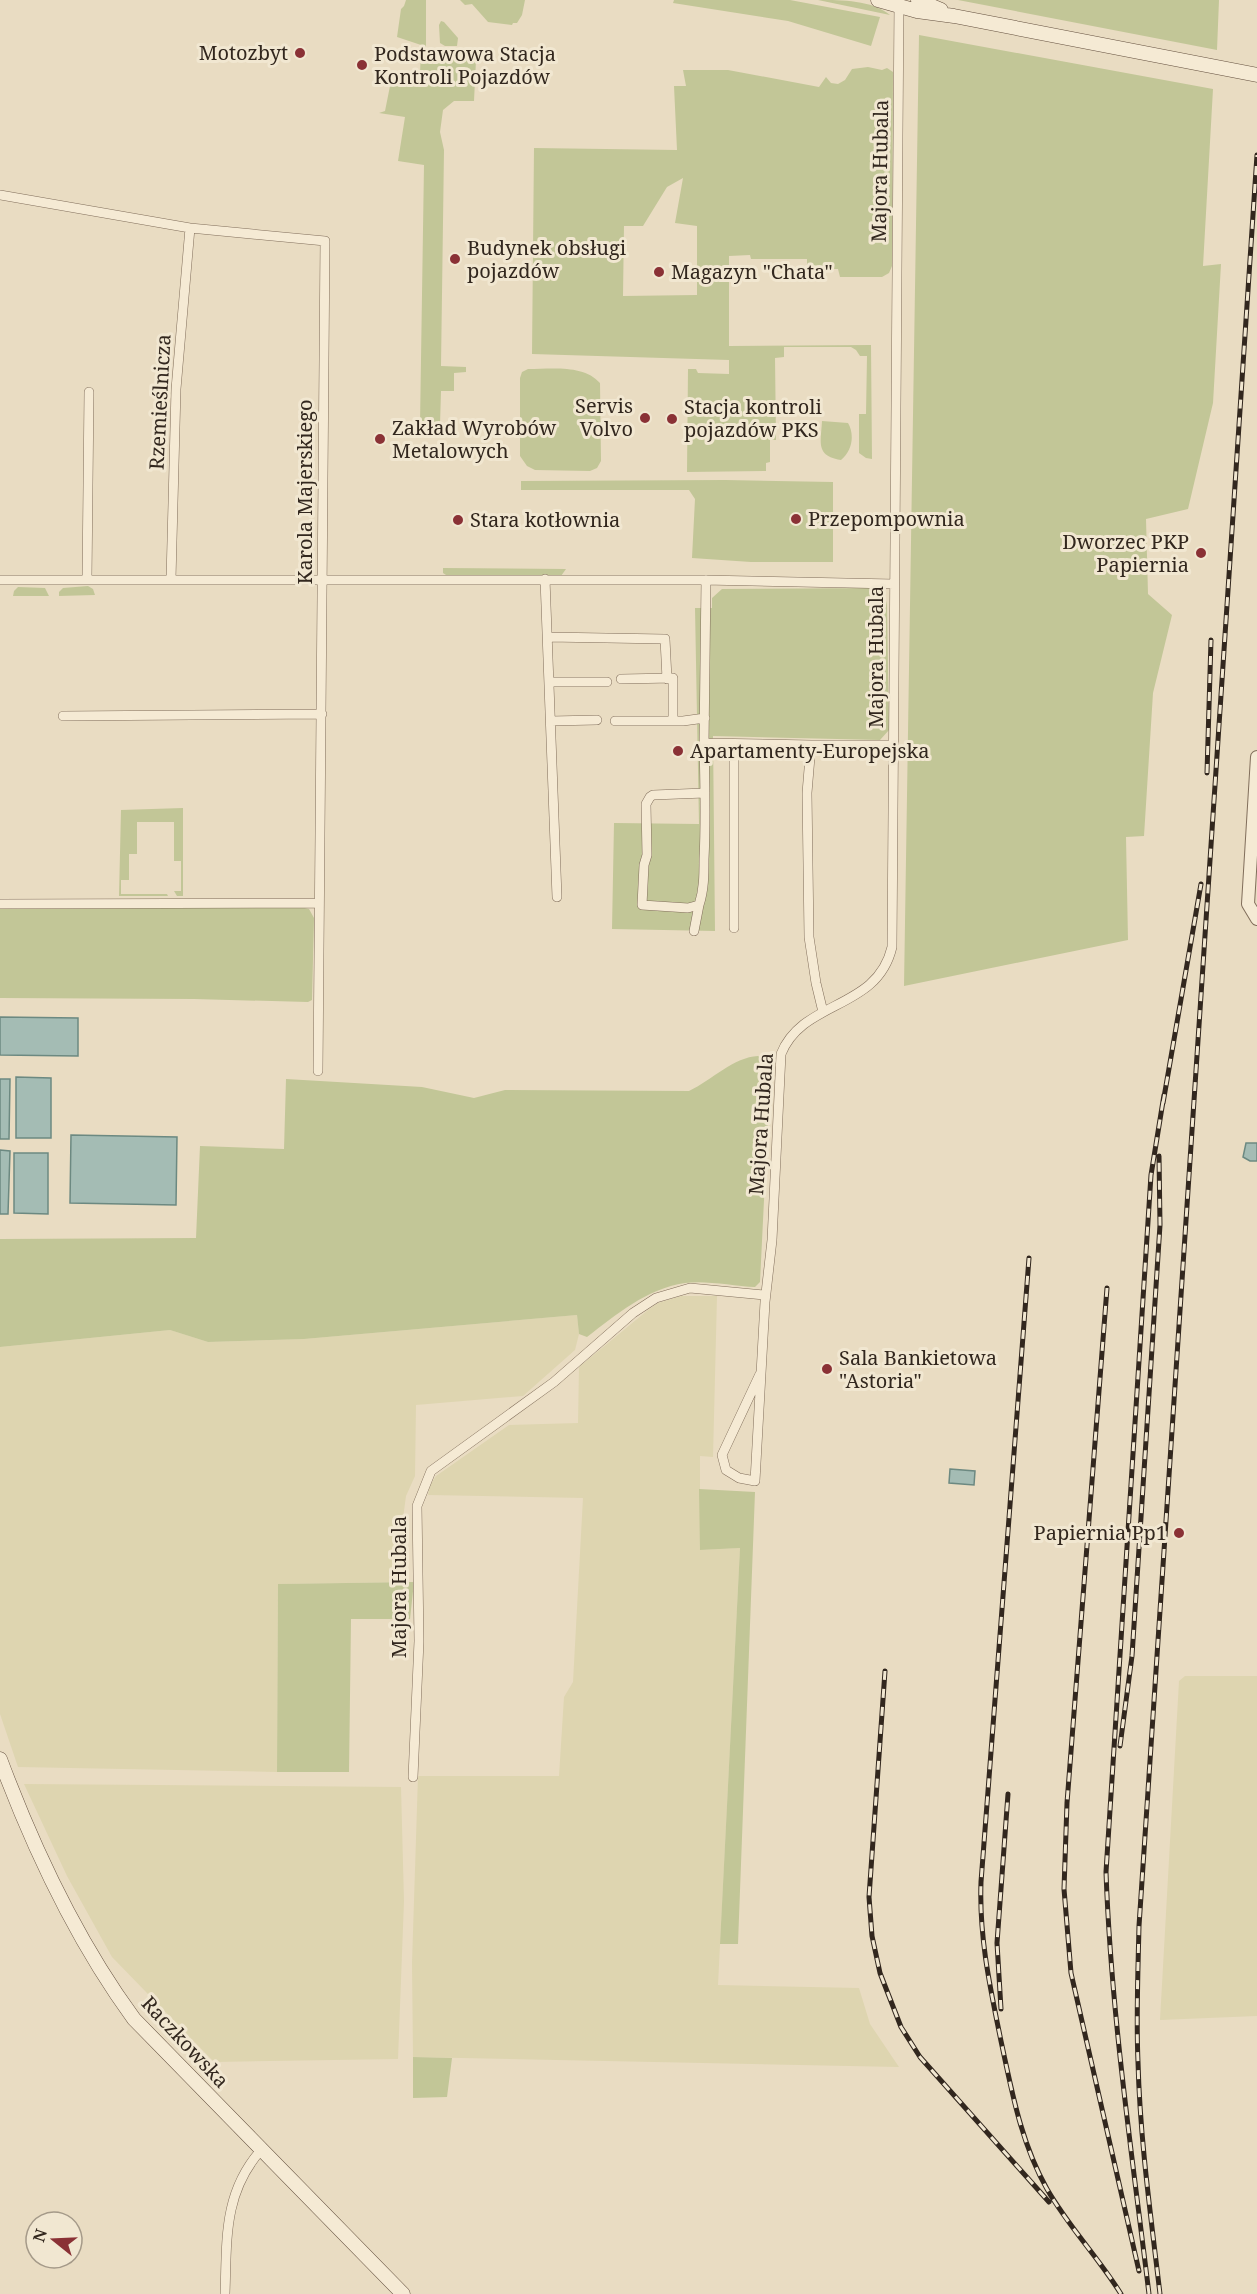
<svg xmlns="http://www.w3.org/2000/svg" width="1257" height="2294" viewBox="0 0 1257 2294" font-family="'Noto Serif',serif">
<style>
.farmland{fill:#ded5b0}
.green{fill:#c2c697;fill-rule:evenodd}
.water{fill:#a4bcb4;stroke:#6c8981;stroke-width:1.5}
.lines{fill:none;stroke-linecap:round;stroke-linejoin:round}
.minor-casing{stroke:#816e5b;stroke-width:10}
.tertiary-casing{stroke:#816e5b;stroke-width:14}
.secondary-casing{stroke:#634f3e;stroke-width:15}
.minor{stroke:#f5ead4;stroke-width:9}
.tertiary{stroke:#f5ead4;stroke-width:12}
.secondary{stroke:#f5ead4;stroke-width:14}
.rail-casing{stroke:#32271e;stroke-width:5}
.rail{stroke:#f1e7d1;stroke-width:3;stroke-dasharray:9;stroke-linecap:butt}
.poi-dot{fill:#8a3135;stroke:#f1e7d1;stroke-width:2}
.labels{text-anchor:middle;stroke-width:6;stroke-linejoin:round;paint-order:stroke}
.poi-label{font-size:20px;fill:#32271e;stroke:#f1e7d1;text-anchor:start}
.street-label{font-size:20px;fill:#32271e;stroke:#f1e7d1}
</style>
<rect width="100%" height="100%" fill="#e9dcc2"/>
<path class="farmland" d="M681 1296H717L713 1457 700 1456V1550L740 1548 718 1985 859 1988 870 2024 899 2067 413 2057 412 1963 418 1776H559L564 1697 573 1682 583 1498 428 1495 430 1485 436 1476 509 1425 578 1423 579 1367 648 1310 658 1303Z
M577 1315 579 1334 575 1350 523 1396 416 1405 415 1476 406 1496 402 1526 408 1582 278 1584 277 1772 18 1767 0 1714V1347L170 1330 208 1342 304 1339Z
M1185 1676H1257V2016L1160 2020 1179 1681Z
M24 1784 401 1787 404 1901 398 2059 214 2062 112 1957 67 1876Z"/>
<path class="green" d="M406 0H426V49L431 54 474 57 476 60 474 101H454L443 110 440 132 444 150 441 366 466 367V372L454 373V391H441L440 425H420L424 165 398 161 405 117 379 113 385 111 393 71 420 76 421 45 397 37 401 9 404 6Z
M460 0H525L522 15 517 23H513L512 25 488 22 472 4 465 5Z
M674 0H790L880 17 871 46 788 21 673 3Z
M818 0C843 0 871 0 890 15Z
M958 0H1219L1217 50Z
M441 21 444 22 458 38 457 46H445L440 43 439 25Z
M919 35 1213 89 1203 266 1221 264 1213 403 1188 509 1146 519 1148 594 1172 615 1153 693 1144 836 1126 837 1128 940 904 986Z
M868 67 882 70 887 68 893 72 892 266 889 273 882 277H840L838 269H807V259H751L750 255 729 256V346L871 345 872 459 866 458 859 453V414H866L867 356H860L856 350 851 347H784V357L775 358 776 440H770V462L766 463V471L687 472 688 369H696L698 373 729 374V360L532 354 534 148 677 150 674 86H686L683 70H728L819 87 826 77 831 83 838 84 845 80 852 69ZM683 178 675 223 697 226V295L623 296 624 226H643L667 187Z
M528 369C550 369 584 364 600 383L601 461 597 468 590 471 535 470 527 466 520 456V378L522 372Z
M822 421 848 423C855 435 852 451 841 460 815 456 821 442 822 421Z
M725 480 833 482V562H751L692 558 695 499 689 490H521V481Z
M443 568 566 569 561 576 446 575 443 573Z
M88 586 93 589 95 595 59 596V592L63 588Z
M18 587 45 588 49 596H13L14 591Z
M883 588 887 605 889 730 880 740 713 736 715 931 612 929 614 823 699 824 695 608H712V598L722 589Z
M183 808V896H177L174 891H181V861H174V822H137V854H129V880H121V894H167L168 896H119L121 810Z
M300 907 309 909 314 918 312 1000 308 1002 194 999 0 998V909Z
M758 1056 768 1064 770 1077 760 1282 755 1287C734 1286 705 1280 685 1283 646 1289 617 1314 587 1337L579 1334 577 1315 304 1339 208 1342 170 1330 0 1347V1239L196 1238 200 1146 284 1149 286 1079 422 1087 474 1098 505 1090 689 1091C712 1080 734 1057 758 1056Z
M699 1489 755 1492 738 1944H720L740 1548 700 1550Z
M414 1582 410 1619H351L349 1772H277L278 1584Z
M413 2057 452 2058 447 2097 413 2098Z"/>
<path class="water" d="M0 1017 78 1018V1056L0 1055Z
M16 1077 51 1078V1138H16Z
M0 1079H10L9 1139H0Z
M71 1135 177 1137 176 1205 70 1203Z
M1246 1143H1257V1161H1250L1243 1157Z
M0 1150 10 1151 8 1214H0Z
M14 1153H48V1214L14 1213Z
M950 1469 975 1471 974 1485 949 1483Z"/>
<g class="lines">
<defs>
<path id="minor" d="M0 195 190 228 325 241 318 1071
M87 579 89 392
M171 579 176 389 190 228
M545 579 557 897
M0 580H704L894 584
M548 637 665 639 667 679
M621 679 673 678V721
M549 682H607
M63 716 322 714
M551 721 597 720
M615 721H683L705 718
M704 743 706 580
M734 744V928
M811 745H893
M705 793 653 795 650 797 646 804 647 855 644 865 642 905 688 908 699 905C704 890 704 875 704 859 706 821 705 782 704 743L811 745 807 793 809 937 816 983 823 1012
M0 904 319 903
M694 931 699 905
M760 1374 722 1455 726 1470 739 1478 755 1481 765 1302 772 1240 781 1054C803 999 877 1011 892 947L899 2
M413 1777 419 1641 417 1506 431 1471 554 1382 633 1313 656 1298 690 1288 765 1295
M225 2294C227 2240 223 2193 261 2150"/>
<path id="tertiary" d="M1257 757 1248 904 1257 919"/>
<path id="secondary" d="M878 0 917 11 954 16 1257 75
M918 0 941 10
M0 1759C34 1850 76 1940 134 2019L403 2294"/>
</defs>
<use href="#minor" class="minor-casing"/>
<use href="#tertiary" class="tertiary-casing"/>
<use href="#secondary" class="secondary-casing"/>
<use href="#minor" class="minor"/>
<use href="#tertiary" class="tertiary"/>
<use href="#secondary" class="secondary"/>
<defs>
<path id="rail" d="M1207 773 1211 640
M1163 1103 1201 884
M1029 1258 981 1882C979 1937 990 1987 1001 2041 1012 2092 1021 2143 1047 2189 1068 2226 1098 2257 1121 2294
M1107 1288 1067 1803 1064 1889 1071 1973 1139 2271
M885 1671 869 1897 872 1936 880 1973 901 2027 920 2057 1049 2202
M1120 1746 1132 1656 1160 1225 1159 1156
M1001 2009 997 1943 1008 1794
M1149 2294C1132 2154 1111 2013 1106 1872L1151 1175 1164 1095
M1160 2294C1151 2217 1140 2140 1138 2062 1136 2017 1138 1971 1139 1926L1257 155"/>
</defs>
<use href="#rail" class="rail-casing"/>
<use href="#rail" class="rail"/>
</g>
<g class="poi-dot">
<circle cx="300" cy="53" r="6"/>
<circle cx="362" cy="65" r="6"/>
<circle cx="455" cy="259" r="6"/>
<circle cx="659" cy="272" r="6"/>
<circle cx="645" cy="418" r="6"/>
<circle cx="672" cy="419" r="6"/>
<circle cx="380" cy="439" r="6"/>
<circle cx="796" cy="519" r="6"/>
<circle cx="458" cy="520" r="6"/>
<circle cx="1201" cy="553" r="6"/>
<circle cx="678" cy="751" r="6"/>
<circle cx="827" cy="1369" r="6"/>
<circle cx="1179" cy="1533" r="6"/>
</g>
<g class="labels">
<g class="poi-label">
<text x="288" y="60" text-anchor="end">Motozbyt</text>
<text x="374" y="61">Podstawowa Stacja<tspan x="374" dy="23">Kontroli Pojazdów</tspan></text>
<text x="467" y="255">Budynek obsługi<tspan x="467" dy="23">pojazdów</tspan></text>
<text x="671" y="279">Magazyn "Chata"</text>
<text x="633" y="413" text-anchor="end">Servis<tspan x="633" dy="23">Volvo</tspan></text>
<text x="684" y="414">Stacja kontroli<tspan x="684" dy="23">pojazdów PKS</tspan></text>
<text x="392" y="435">Zakład Wyrobów<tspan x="392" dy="23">Metalowych</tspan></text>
<text x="808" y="526">Przepompownia</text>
<text x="470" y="527">Stara kotłownia</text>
<text x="1189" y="549" text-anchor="end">Dworzec PKP<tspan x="1189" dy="23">Papiernia</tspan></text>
<text x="690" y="758">Apartamenty-Europejska</text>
<text x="839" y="1365">Sala Bankietowa<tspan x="839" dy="23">"Astoria"</tspan></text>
<text x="1167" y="1540" text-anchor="end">Papiernia Pp1</text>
</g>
<g class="street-label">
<text transform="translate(880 171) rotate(-89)" y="7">Majora Hubala</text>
<text transform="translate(160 402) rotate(-87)" y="7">Rzemieślnicza</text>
<text transform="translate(305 492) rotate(-90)" y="7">Karola Majerskiego</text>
<text transform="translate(876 657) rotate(-90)" y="7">Majora Hubala</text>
<text transform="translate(761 1124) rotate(-86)" y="7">Majora Hubala</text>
<text transform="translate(399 1587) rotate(-90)" y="7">Majora Hubala</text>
<text transform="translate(185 2042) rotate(47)" y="7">Raczkowska</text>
</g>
</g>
<g transform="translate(54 2240) rotate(288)"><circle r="28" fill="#f1e7d1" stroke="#a59a89" stroke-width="1.5"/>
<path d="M0-4.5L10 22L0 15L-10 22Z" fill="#8a3135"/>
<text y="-9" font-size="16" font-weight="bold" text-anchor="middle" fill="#32271e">N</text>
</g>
</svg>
